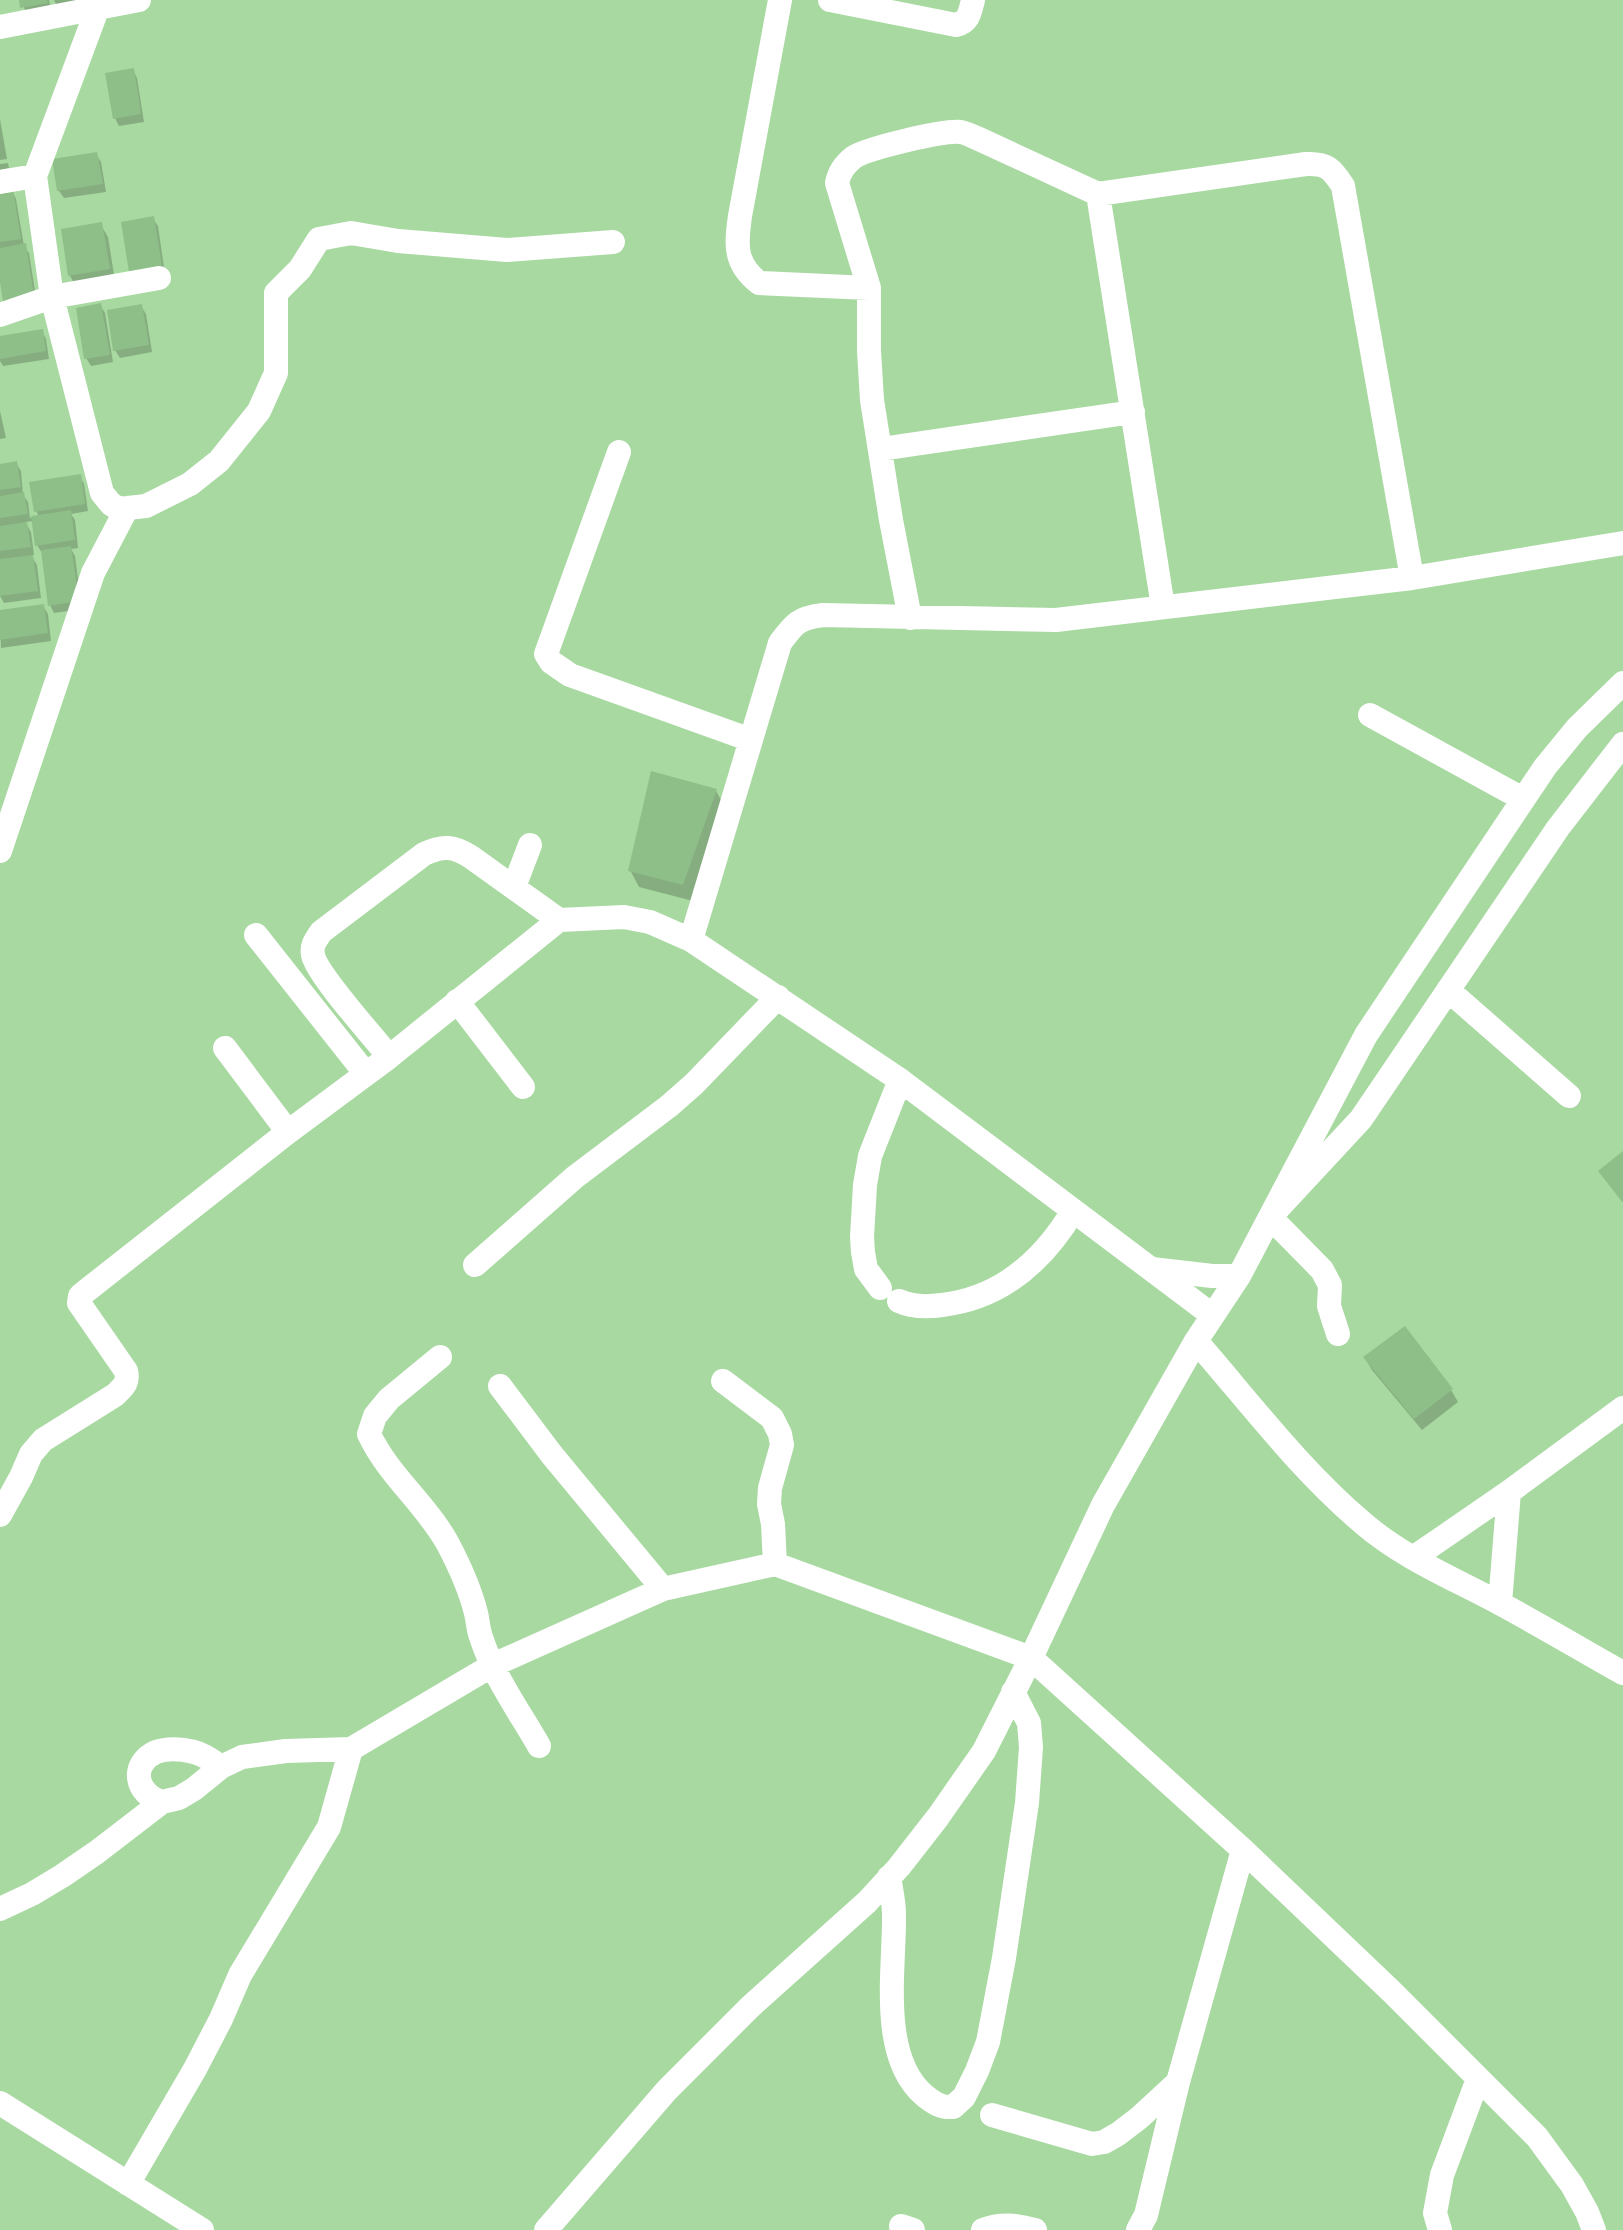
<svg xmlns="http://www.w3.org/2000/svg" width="1623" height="2230" viewBox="0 0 1623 2230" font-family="'PT Sans',sans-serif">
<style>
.shadow{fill:#0003}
.building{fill:#8ebf88}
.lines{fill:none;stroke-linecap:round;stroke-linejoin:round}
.minor{stroke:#fff;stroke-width:24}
</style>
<rect width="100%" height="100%" fill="#a8d9a1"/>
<path class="shadow" d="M21 0H49L51 11 27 15Z
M54 0H83L59 10Z
M133 70 137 78 144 122 119 126 115 118Z
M0 119 7 159 0 160Z
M96 154 101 162 106 192 64 198 59 191 54 161Z
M8 163 9 168 0 170V164Z
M12 191 16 199 24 246 29 253 37 304 0 269V193Z
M153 219 158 226 165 274 123 224Z
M101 225 108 237 115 281 77 288 70 276 63 231Z
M100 305 105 313 113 362 91 366 86 358Z
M141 306 146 314 152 352 120 358 115 350Z
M42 331 46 339 49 359 3 366 0 361V338Z
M0 411 6 438 0 439Z
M16 463 21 471 23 495 28 502 30 518 39 516 36 511 80 476 84 484 88 511 71 514 75 520 78 548 71 549 75 556 82 609 54 613 50 605 42 553 37 545 34 521 25 522 31 532 34 555H31L37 565 41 598 4 603 0 596V466Z
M43 606 48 614 51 641 1 648 0 612Z
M716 791 725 807 693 901 639 887 630 870Z
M1365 1358 1451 1390 1458 1402 1422 1430 1372 1370Z"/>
<path class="building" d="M19 0H47L48 3 20 8Z
M134 68 141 114 113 119 105 73Z
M97 152 103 184 57 191 52 159Z
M13 189 21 239 0 242V191Z
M154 216 162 266 129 272 121 222Z
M102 222 110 269 68 276 61 229Z
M26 243 34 297 3 302 0 282V248Z
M101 303 110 355 84 359 76 308Z
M142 304 149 345 113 351 107 310Z
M43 329 46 351 0 359V336Z
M17 461 21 487 0 490V464Z
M81 474 85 504 34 512 29 482Z
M24 492 28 514 0 518V496Z
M71 510 75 540 35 546 31 516Z
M27 522 31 547 0 551V526Z
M71 546 79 601 48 606 41 550Z
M33 555 38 591 0 596V559Z
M44 604 48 633 0 640V610Z
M651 771 717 789 683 885 628 871Z
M1623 1151V1203L1598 1171Z
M1405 1326 1453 1389 1414 1419 1363 1357Z"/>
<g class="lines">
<path class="minor" d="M96 0 98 7 35 176 52 297 102 493 111 504 119 509 146 506 190 484 219 461 259 411 276 373V293L300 269 319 239 351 233 398 241 507 250 613 242
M780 0 740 216C736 245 734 263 759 283L869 288
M830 0 956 25C969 22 970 12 973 0
M0 27 139 0
M0 182 35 176
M1098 194 1306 164C1327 163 1332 169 1343 186L1412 578
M0 315 52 297 159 278
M881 449 1133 412
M619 452 546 654 551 662 570 675 751 740
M910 618 891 520 872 400 869 351V288L837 183C839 172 845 164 854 157 869 148 943 130 961 132 967 133 973 137 979 139L1098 194 1163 607
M1370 715 1523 799
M0 851 93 573 127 508
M514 887 530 845
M256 935 366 1074
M1448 990 1569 1096
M457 1001 523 1087
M225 1048 288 1132
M389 1057C374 1037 317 975 313 955 311 945 316 940 321 932L424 854C443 845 454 846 471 857L559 920
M475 1265 575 1177 669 1106 694 1084 778 997
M1152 1269 1212 1276H1239
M880 1288 866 1269 863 1252 862 1237 865 1185 870 1156 900 1080
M899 1301C912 1307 928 1307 942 1305 1002 1298 1043 1261 1073 1211
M1212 1315 900 1080 691 940 780 643C794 624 798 618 823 615L1056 620 1412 578 1623 543
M1338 1334 1329 1306 1330 1285 1322 1270 1270 1217 1366 1035 1396 990 1545 767 1577 728 1623 683
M1196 1341C1250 1403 1301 1471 1364 1524 1405 1559 1455 1579 1501 1604 1542 1626 1582 1650 1623 1673
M440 1357 389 1399 375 1416 369 1434C388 1475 426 1504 448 1544 459 1565 470 1589 476 1613 478 1621 478 1629 481 1637 493 1675 519 1711 539 1746
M723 1381 772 1418 780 1434 782 1445 770 1488 769 1504 773 1524 775 1564
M500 1386 552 1455 663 1589
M0 1515 21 1477 31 1454 43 1440 115 1395C123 1387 129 1383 126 1371L79 1303 80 1296 86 1291 288 1132 389 1057 559 920 624 917 650 922 691 940
M1413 1558 1509 1492 1623 1408
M1500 1603 1509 1492
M162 1802C135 1794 130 1764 156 1752 167 1748 182 1749 194 1752 203 1754 213 1761 221 1767
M889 1877C891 1889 894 1902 894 1914 895 1968 878 2057 925 2096 934 2103 941 2108 953 2107L964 2097 977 2071 988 2042 1004 1958 1027 1803 1031 1747 1029 1723 1013 1692
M0 1909 32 1894 62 1876 97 1852 162 1802 179 1798 194 1789 221 1767 242 1757 286 1751 351 1749 493 1665 663 1589 775 1564 1031 1658 1243 1850 1391 1991 1537 2137 1572 2185 1587 2212 1594 2230
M0 2103 202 2230
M992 2115 1092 2144 1104 2142 1118 2134 1139 2118 1178 2082 1243 1850
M128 2184 195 2069 221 2019 240 1975 329 1827 351 1749
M901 2226 913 2230
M546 2230 667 2090 750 2007 867 1902 899 1867 938 1817 984 1751 1031 1658 1103 1505 1196 1341 1239 1276 1270 1217 1361 1119 1558 828 1623 744
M983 2230C1001 2223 1017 2225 1035 2230
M1138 2230 1146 2215 1178 2082
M1440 2230 1435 2213 1442 2175 1478 2079"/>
</g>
</svg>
